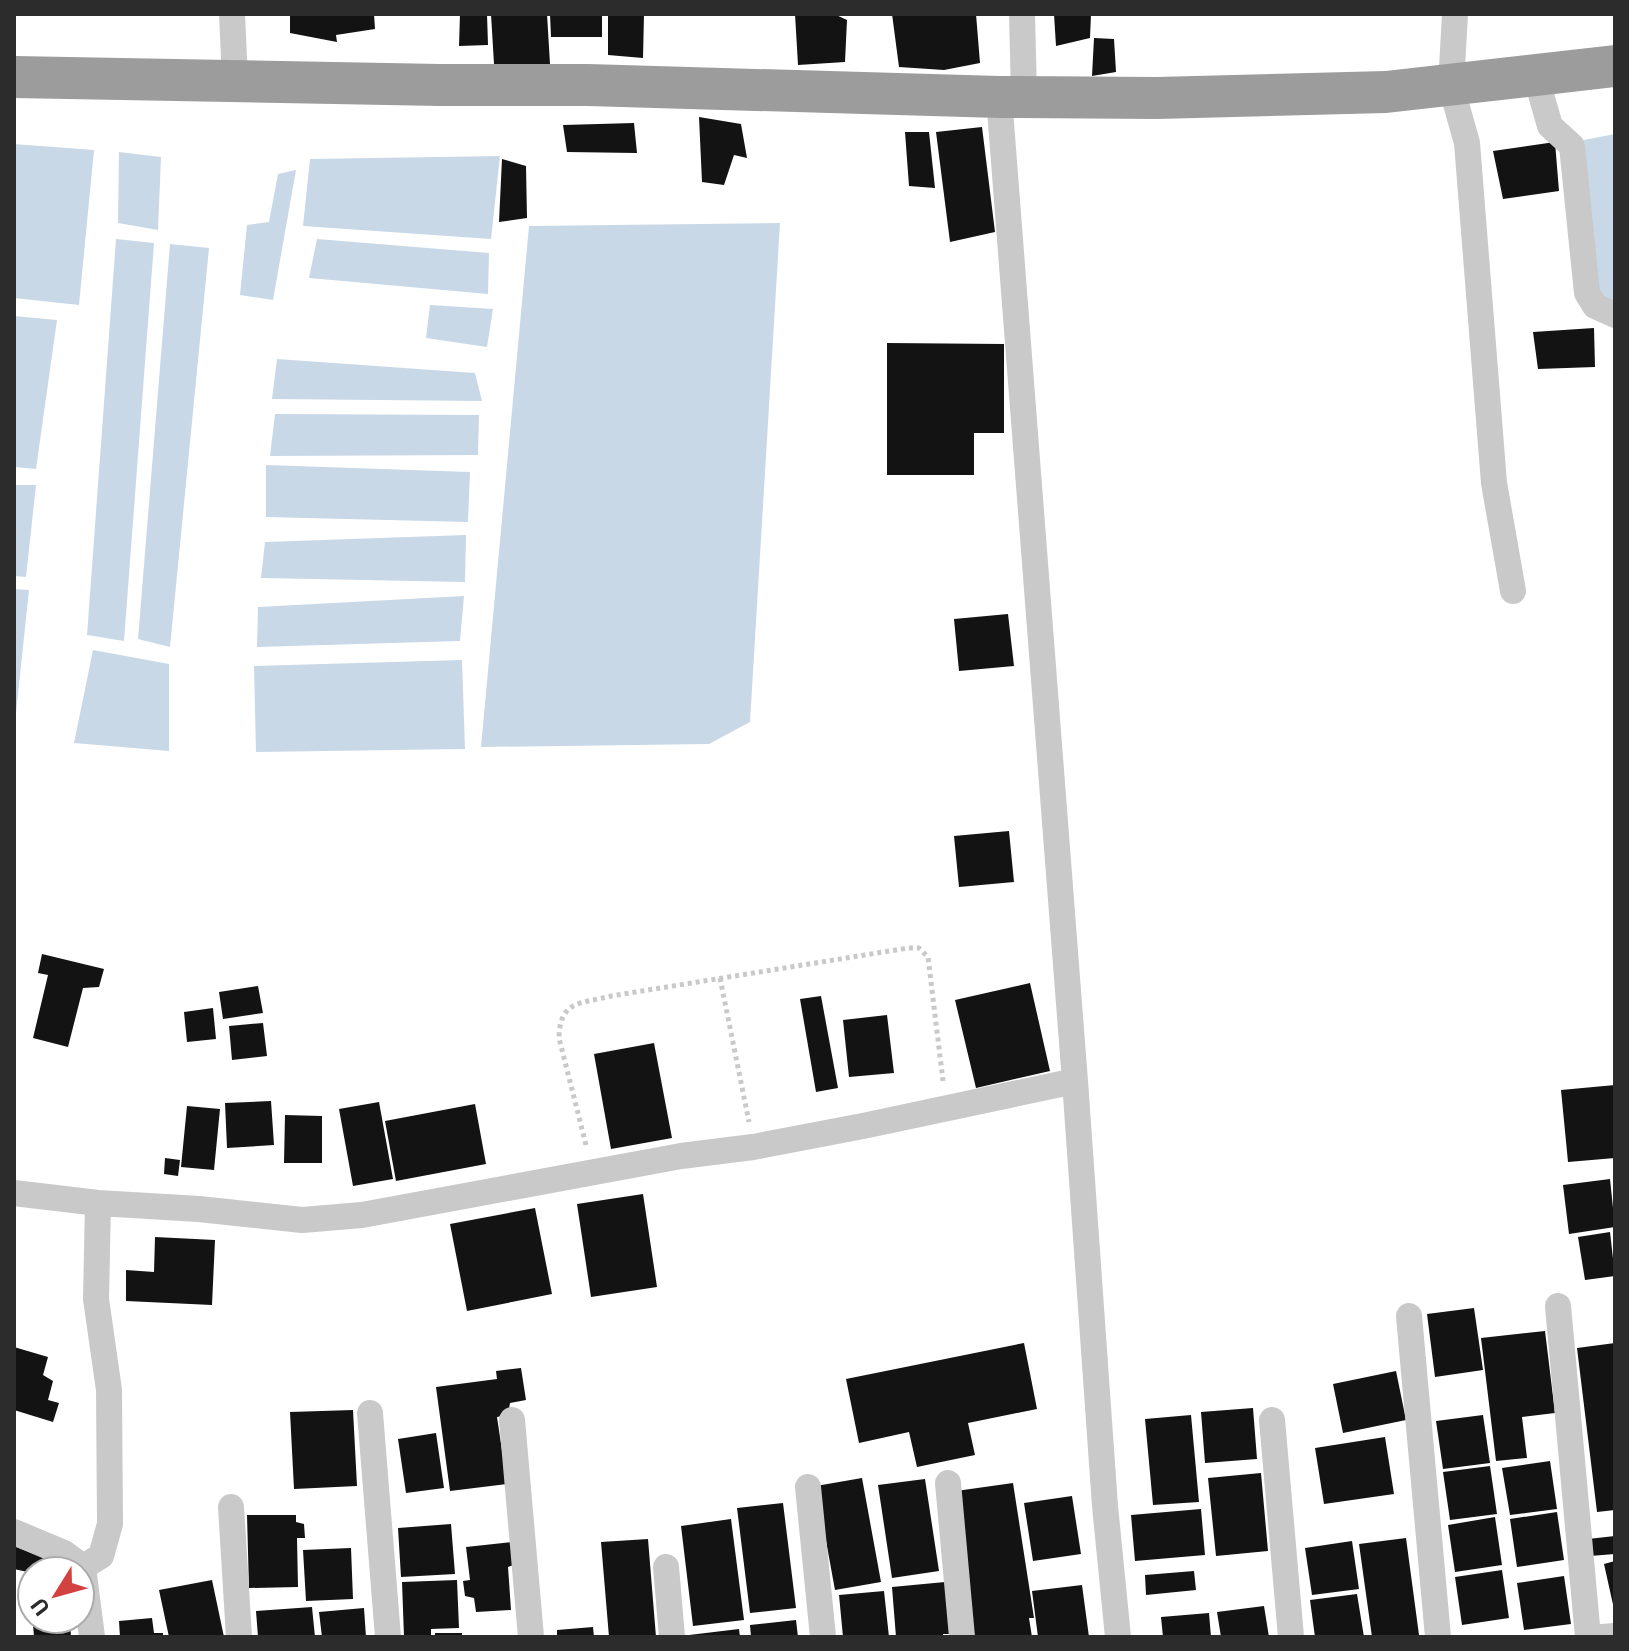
<svg xmlns="http://www.w3.org/2000/svg" width="1629" height="1651" viewBox="0 0 1629 1651" font-family="Roboto,sans-serif">
<style>
.water{fill:#c9d8e7}
.building{fill:#131313}
.lines{fill:none;stroke-linecap:round;stroke-linejoin:round}
.path{stroke:#c9c9c9;stroke-width:5;stroke-dasharray:4 4;stroke-linecap:butt}
.minor{stroke:#c9c9c9;stroke-width:26}
.trunk{stroke:#9c9c9c;stroke-width:42}
</style>
<rect width="100%" height="100%" fill="#fff"/>
<path class="water" d="M1615 134V302L1596 295 1584 140Z
M14 144 94 150 79 305 14 298Z
M119 152 161 157 158 230 118 223Z
M500 156 491 239 303 226 310 159Z
M296 170 273 300 240 295 247 225 269 222 278 174Z
M780 223 750 722 709 744 481 747 529 226Z
M116 239 154 243 124 641 87 635Z
M317 239 489 253 488 294 309 278Z
M170 244 209 248 170 647 138 639Z
M430 305 493 309 487 347 426 338Z
M14 316 57 320 36 469 14 467Z
M277 359 475 373 482 401 272 399Z
M275 414 479 415 478 455 270 456Z
M266 465 470 472 468 522 266 517Z
M14 485H36L26 577 14 576Z
M466 535 465 582 261 578 265 542Z
M14 589 29 590 14 732Z
M464 596 460 641 257 647 258 607Z
M93 650 169 664V751L74 743Z
M462 660 465 749 256 752 254 666Z"/>
<path class="building" d="M290 14H374L375 29 336 35 337 42 290 33Z
M460 14H487L488 45 459 46Z
M491 14H547L550 64H494Z
M550 14H602V37H551Z
M608 14H644L643 58 608 55Z
M795 14H834L847 20 845 62 798 65Z
M892 14H976L980 63 944 70 899 67Z
M1054 14H1091L1090 38 1056 46Z
M1094 38 1114 39 1116 72 1092 76Z
M699 117 741 124 747 158 734 155 724 185 702 182Z
M634 123 637 153 567 152 563 125Z
M982 127 995 232 950 242 936 132Z
M905 132H929L935 188 909 186Z
M1555 142 1559 191 1503 199 1493 151Z
M502 159 526 166 527 218 499 222Z
M1594 328 1595 367 1538 369 1533 332Z
M887 343 1004 344V433H974V475H887Z
M1008 614 1014 666 959 671 954 619Z
M1009 831 1014 882 959 887 954 836Z
M42 954 104 969 99 987 83 988 68 1047 33 1038 48 975 38 973Z
M1030 983 1050 1071 976 1088 955 1000Z
M258 986 263 1013 223 1019 219 992Z
M821 996 838 1088 816 1092 800 999Z
M213 1008 216 1039 187 1042 184 1012Z
M887 1015 894 1073 849 1077 843 1020Z
M263 1023 267 1056 232 1060 229 1026Z
M654 1043 672 1138 611 1149 594 1054Z
M1615 1085V1158L1568 1162 1561 1090Z
M271 1101 274 1145 227 1148 225 1103Z
M379 1102 393 1179 353 1186 339 1109Z
M475 1104 486 1164 396 1181 385 1121Z
M187 1106 220 1109 214 1170 181 1167Z
M285 1115 322 1116V1163H284Z
M165 1158 180 1160 178 1176 164 1174Z
M1610 1179 1615 1227 1569 1234 1563 1185Z
M643 1194 657 1287 591 1297 577 1204Z
M535 1208 552 1294 467 1311 450 1224Z
M1610 1232 1615 1276 1585 1280 1578 1237Z
M155 1237 215 1240 212 1305 126 1301V1270L154 1272Z
M1474 1308 1483 1370 1435 1377 1427 1314Z
M1545 1331 1555 1413 1522 1417 1527 1458 1496 1461 1481 1338Z
M1024 1343 1037 1409 968 1423 975 1455 917 1467 909 1432 859 1443 846 1379Z
M1615 1343V1510L1597 1512 1577 1348Z
M14 1347 48 1357 43 1375 53 1381 48 1400 59 1403 53 1422 14 1410Z
M521 1368 526 1400 510 1403 508 1415 497 1417 507 1484 450 1491 436 1387 497 1379 496 1371Z
M1396 1371 1406 1420 1343 1433 1333 1384Z
M1253 1408 1257 1459 1205 1463 1201 1412Z
M353 1410 357 1486 294 1489 290 1412Z
M1191 1415 1199 1502 1153 1505 1145 1419Z
M1483 1415 1490 1463 1443 1469 1436 1421Z
M436 1433 444 1488 406 1493 398 1439Z
M1385 1437 1394 1494 1324 1504 1315 1448Z
M1550 1461 1557 1509 1510 1515 1502 1468Z
M1490 1466 1497 1514 1450 1520 1443 1472Z
M1261 1473 1268 1551 1216 1556 1208 1478Z
M862 1478 881 1582 835 1590 816 1486Z
M925 1479 939 1571 892 1578 878 1485Z
M1013 1483 1034 1618H1029L1032 1637H973L956 1491Z
M1072 1496 1081 1554 1033 1561 1024 1503Z
M783 1503 796 1608 750 1613 737 1508Z
M1201 1509 1205 1555 1135 1561 1131 1515Z
M1557 1512 1564 1560 1517 1567 1510 1519Z
M247 1515H296V1522L304 1524 305 1538H297L298 1587 249 1588Z
M1495 1517 1502 1565 1455 1572 1448 1525Z
M731 1519 744 1620 693 1626 681 1526Z
M451 1524 455 1574 401 1577 398 1528Z
M1615 1536V1554L1590 1556 1588 1539Z
M1406 1538 1419 1635 1372 1637 1359 1544Z
M648 1539 656 1637H609L601 1542Z
M1352 1541 1359 1589 1312 1595 1305 1548Z
M513 1542 516 1564 508 1567 511 1610 476 1612 474 1598 465 1596 463 1581 470 1580 466 1547Z
M14 1546 62 1565V1571H32V1573L14 1569Z
M351 1548 353 1599 306 1601 303 1550Z
M1615 1561V1609H1614L1604 1564Z
M1502 1570 1509 1618 1462 1625 1455 1577Z
M1194 1571 1196 1590 1146 1595 1145 1575Z
M1564 1576 1571 1624 1524 1630 1517 1583Z
M212 1580 224 1637H169L159 1590Z
M457 1580 459 1628 431 1629V1637H404L402 1582Z
M945 1582 950 1634H943V1637H896L892 1587Z
M1082 1585 1089 1637H1038L1032 1591Z
M884 1591 889 1637H843L839 1595Z
M1357 1594 1364 1637H1315L1310 1600Z
M1264 1606 1269 1637H1221L1217 1612Z
M312 1607 315 1637H258L256 1611Z
M364 1608 366 1637H322L319 1612Z
M1209 1613 1211 1637H1163L1161 1617Z
M152 1618 154 1633H163V1637H120L119 1621Z
M796 1620 798 1637H751L750 1625Z
M70 1621 71 1637H34L33 1624Z
M593 1627 594 1637H557V1630Z
M739 1629 740 1637H690L689 1635Z
M435 1633H462V1637H435Z"/>
<g class="lines">
<path class="path" d="M720 978 749 1122
M586 1145 559 1038C560 1000 580 1004 611 996L908 948H919L928 957 943 1081"/>
<path class="minor" d="M232 14 235 80
M1022 14 1024 95
M1455 14 1451 86 1467 143 1494 483 1513 591
M1536 77 1550 126 1572 146 1587 293 1595 306 1615 315
M999 97 1075 1081 1105 1506 1118 1637
M14 1193 98 1203 199 1209 302 1220 362 1215 681 1156 753 1147 863 1126 1075 1081
M1558 1306 1588 1637
M1409 1316 1438 1637
M370 1413 388 1637
M512 1420 531 1637
M1272 1420 1291 1637
M948 1483 962 1637
M808 1487 823 1637
M231 1507 239 1637
M14 1532 64 1553 83 1567 92 1637
M83 1567 101 1556 110 1524 109 1390 96 1299 98 1203
M666 1567 672 1637
M1602 1637 1615 1636"/>
<path class="trunk" d="M14 77 440 85H588L999 97 1157 98 1386 92 1615 66"/>
</g>
<rect width="1629" height="1651" fill="none" stroke="#2c2c2c" stroke-width="32"/>
<g transform="translate(56 1595) rotate(233)"><circle r="38" fill="#ffffff" stroke="#ababab" stroke-width="2"/>
<path d="M0-6L14 30L0 20L-14 30Z" fill="#d24240"/>
<text y="-12" font-size="22" font-weight="bold" text-anchor="middle" fill="#2c2c2c">U</text>
</g>
</svg>
